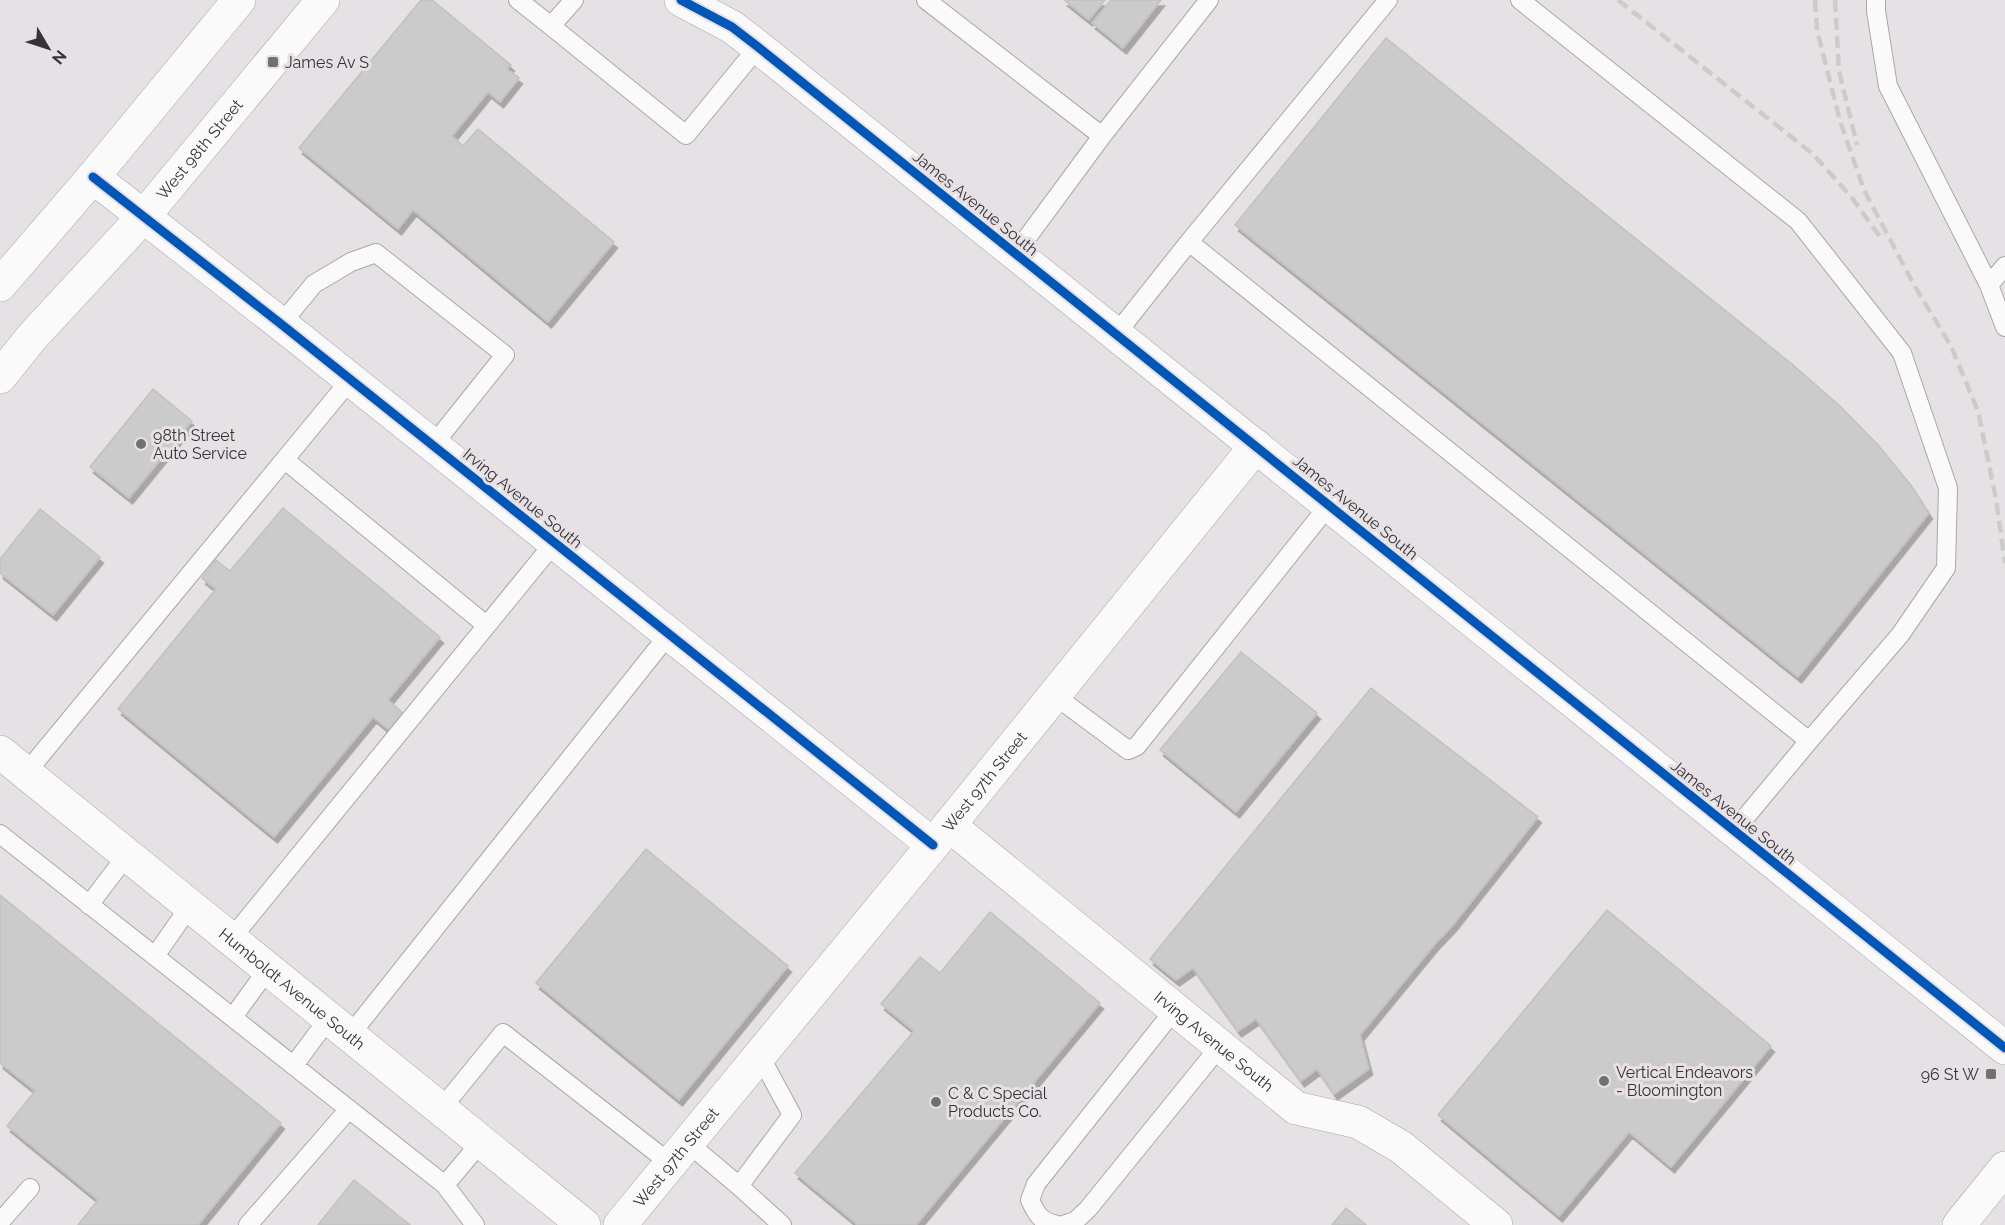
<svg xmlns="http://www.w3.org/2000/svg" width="2005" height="1225" viewBox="0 0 2005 1225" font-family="Raleway,sans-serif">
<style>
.building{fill:#cccbcc;stroke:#c1c1c1;stroke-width:1.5;filter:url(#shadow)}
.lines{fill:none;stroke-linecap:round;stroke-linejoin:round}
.lane-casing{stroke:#aaa6a9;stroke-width:20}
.street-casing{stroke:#aaa6a9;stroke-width:34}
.secondary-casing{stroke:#aaa6a9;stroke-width:34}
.lane{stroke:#fbfafb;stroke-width:18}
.street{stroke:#fbfafb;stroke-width:33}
.secondary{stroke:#fbfafb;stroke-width:33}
.rail{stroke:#cccbcc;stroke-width:4.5;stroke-dasharray:12 6;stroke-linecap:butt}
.cycleway-casing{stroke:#e7e0e5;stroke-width:13}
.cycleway{stroke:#0057b8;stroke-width:9}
.poi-dot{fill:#737072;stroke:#e7e0e5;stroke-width:2}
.labels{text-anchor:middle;stroke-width:6;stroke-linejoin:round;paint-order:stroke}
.poi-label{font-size:16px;fill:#353335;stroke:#e7e0e5;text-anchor:start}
.street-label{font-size:16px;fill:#353335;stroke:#e7e0e5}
</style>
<defs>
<filter id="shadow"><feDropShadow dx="3.5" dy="6" stdDeviation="0" flood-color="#0004"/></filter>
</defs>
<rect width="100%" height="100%" fill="#e6e1e4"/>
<path class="building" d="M421 0H432L511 65 507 69 519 78 500 102 488 92 452 136 463 146 478 129 614 242 548 322 413 210 398 229 299 148Z
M1064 0H1105L1089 20Z
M1111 0H1161L1123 48 1092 23Z
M1386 38 1793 365 1840 406 1878 445 1910 484 1929 513 1798 677 1235 225Z
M153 389 192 421 129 498 90 467Z
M283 508 440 637 388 700 403 713 389 730 373 717 274 837 118 709 216 589 202 578 216 560 230 571Z
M40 509 100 557 53 615 0 573V559Z
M1241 652 1317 713 1236 812 1160 750Z
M1371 688 1538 817 1453 925 1434 945 1360 1035 1369 1069 1334 1094 1317 1069 1301 1081 1256 1019 1238 1031 1193 968 1176 980 1150 959Z
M646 849 788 966 679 1100 536 983Z
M0 895 281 1123 198 1225H78L98 1200 7 1126 35 1091 0 1063Z
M1607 910 1771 1046 1671 1167 1629 1132 1559 1216 1438 1115Z
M990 912 1100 1003 916 1225H858L795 1173 914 1031 881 1004 920 957 940 973Z
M354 1180 410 1225H318Z
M1346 1208 1366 1225H1332Z"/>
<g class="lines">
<defs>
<path id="lane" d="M518 0 551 26 574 0
M926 0 1102 136
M1520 0 1798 221 1902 353 1948 488 1946 568 1900 635 1809 741
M1876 0V11L1888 86 1989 285 2005 327
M551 26 686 135 758 47
M1189 242 1388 0
M1015 254 1102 136 1209 0
M1989 285 2005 266
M281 324 314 284 351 262 376 253 505 355 433 445
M1116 334 1189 242 1809 741 1734 831
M285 460 486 625
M1054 695 1128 750 1137 746 1329 505
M26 773 351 379
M0 834 445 1185 481 1142
M89 905 127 855
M231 939 554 543
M155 956 190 906
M233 1017 268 969
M350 1035 669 634
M294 1065 329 1018
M441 1109 503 1033 671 1164
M688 1143 739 1186 792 1115 760 1056
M445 1185 475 1225
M739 1186 782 1225
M0 1222 30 1188
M248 1225 349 1109
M1057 1225C1040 1221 1037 1215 1030 1200L1036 1184 1175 1009
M1063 1225 1075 1221 1088 1209 1220 1046"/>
<g id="street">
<path d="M93 177 281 324 933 845"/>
<path id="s1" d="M0 752 584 1225"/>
<path id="s2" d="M949 825 1296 1108 1358 1122 1401 1147 1496 1225"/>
<path id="s3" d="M620 1225 933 845 1256 446"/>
<path d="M1959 1225 2005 1168"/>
</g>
<g id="secondary">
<path d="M681 0 732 27 758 47 2005 1048"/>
<path d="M0 285 93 177 239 0"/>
<path id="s4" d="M0 377 32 337 144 216 323 0"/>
</g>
</defs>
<use href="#lane" class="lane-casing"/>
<use href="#street" class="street-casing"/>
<use href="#secondary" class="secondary-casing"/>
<use href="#lane" class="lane"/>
<use href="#street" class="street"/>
<use href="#secondary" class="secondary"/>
<path class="rail" d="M1618 0 1813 154 1852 198 1881 238
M1815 0 1817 30 1840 121 1864 190 1914 285 1951 346 1978 411 1996 499 2005 563
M1835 0 1839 71 1857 145"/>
<defs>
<path id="cycleway" d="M681 0 732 27 758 47 2005 1048
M93 177 281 324 933 845"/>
</defs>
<use href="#cycleway" class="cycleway-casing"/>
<use href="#cycleway" class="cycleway"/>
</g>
<g class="poi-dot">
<rect x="267" y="56" width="12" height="12" rx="3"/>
<circle cx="141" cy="444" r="6"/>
<rect x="1985" y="1068" width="12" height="12" rx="3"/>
<circle cx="1604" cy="1081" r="6"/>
<circle cx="936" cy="1102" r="6"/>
</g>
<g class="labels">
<g class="poi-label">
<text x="285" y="68">James Av S</text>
<text x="153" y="441">98th Street<tspan x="153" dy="18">Auto Service</tspan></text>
<text x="1616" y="1078">Vertical Endeavors<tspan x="1616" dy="18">- Bloomington</tspan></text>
<text x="1979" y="1080" text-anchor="end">96 St W</text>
<text x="948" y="1099">C &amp; C Special<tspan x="948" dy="18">Products Co.</tspan></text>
</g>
<g class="street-label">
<text dy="6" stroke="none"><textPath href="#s4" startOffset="303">West 98th Street</textPath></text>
<text transform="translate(976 203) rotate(39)" y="6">James Avenue South</text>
<text transform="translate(523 498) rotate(39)" y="6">Irving Avenue South</text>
<text transform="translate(1356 507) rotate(39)" y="6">James Avenue South</text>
<text dy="6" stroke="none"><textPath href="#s3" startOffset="574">West 97th Street</textPath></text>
<text transform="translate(1734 812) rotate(39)" y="6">James Avenue South</text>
<text dy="6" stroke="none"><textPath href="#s1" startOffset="376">Humboldt Avenue South</textPath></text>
<text dy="6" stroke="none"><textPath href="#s2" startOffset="342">Irving Avenue South</textPath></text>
<text dy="6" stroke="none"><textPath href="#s3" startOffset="88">West 97th Street</textPath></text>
</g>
</g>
<g transform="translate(48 48) rotate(129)" stroke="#e7e0e5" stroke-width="4.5" paint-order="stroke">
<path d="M0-4.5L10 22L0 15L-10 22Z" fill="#353335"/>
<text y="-9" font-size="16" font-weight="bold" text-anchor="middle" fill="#353335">N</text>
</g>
</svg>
